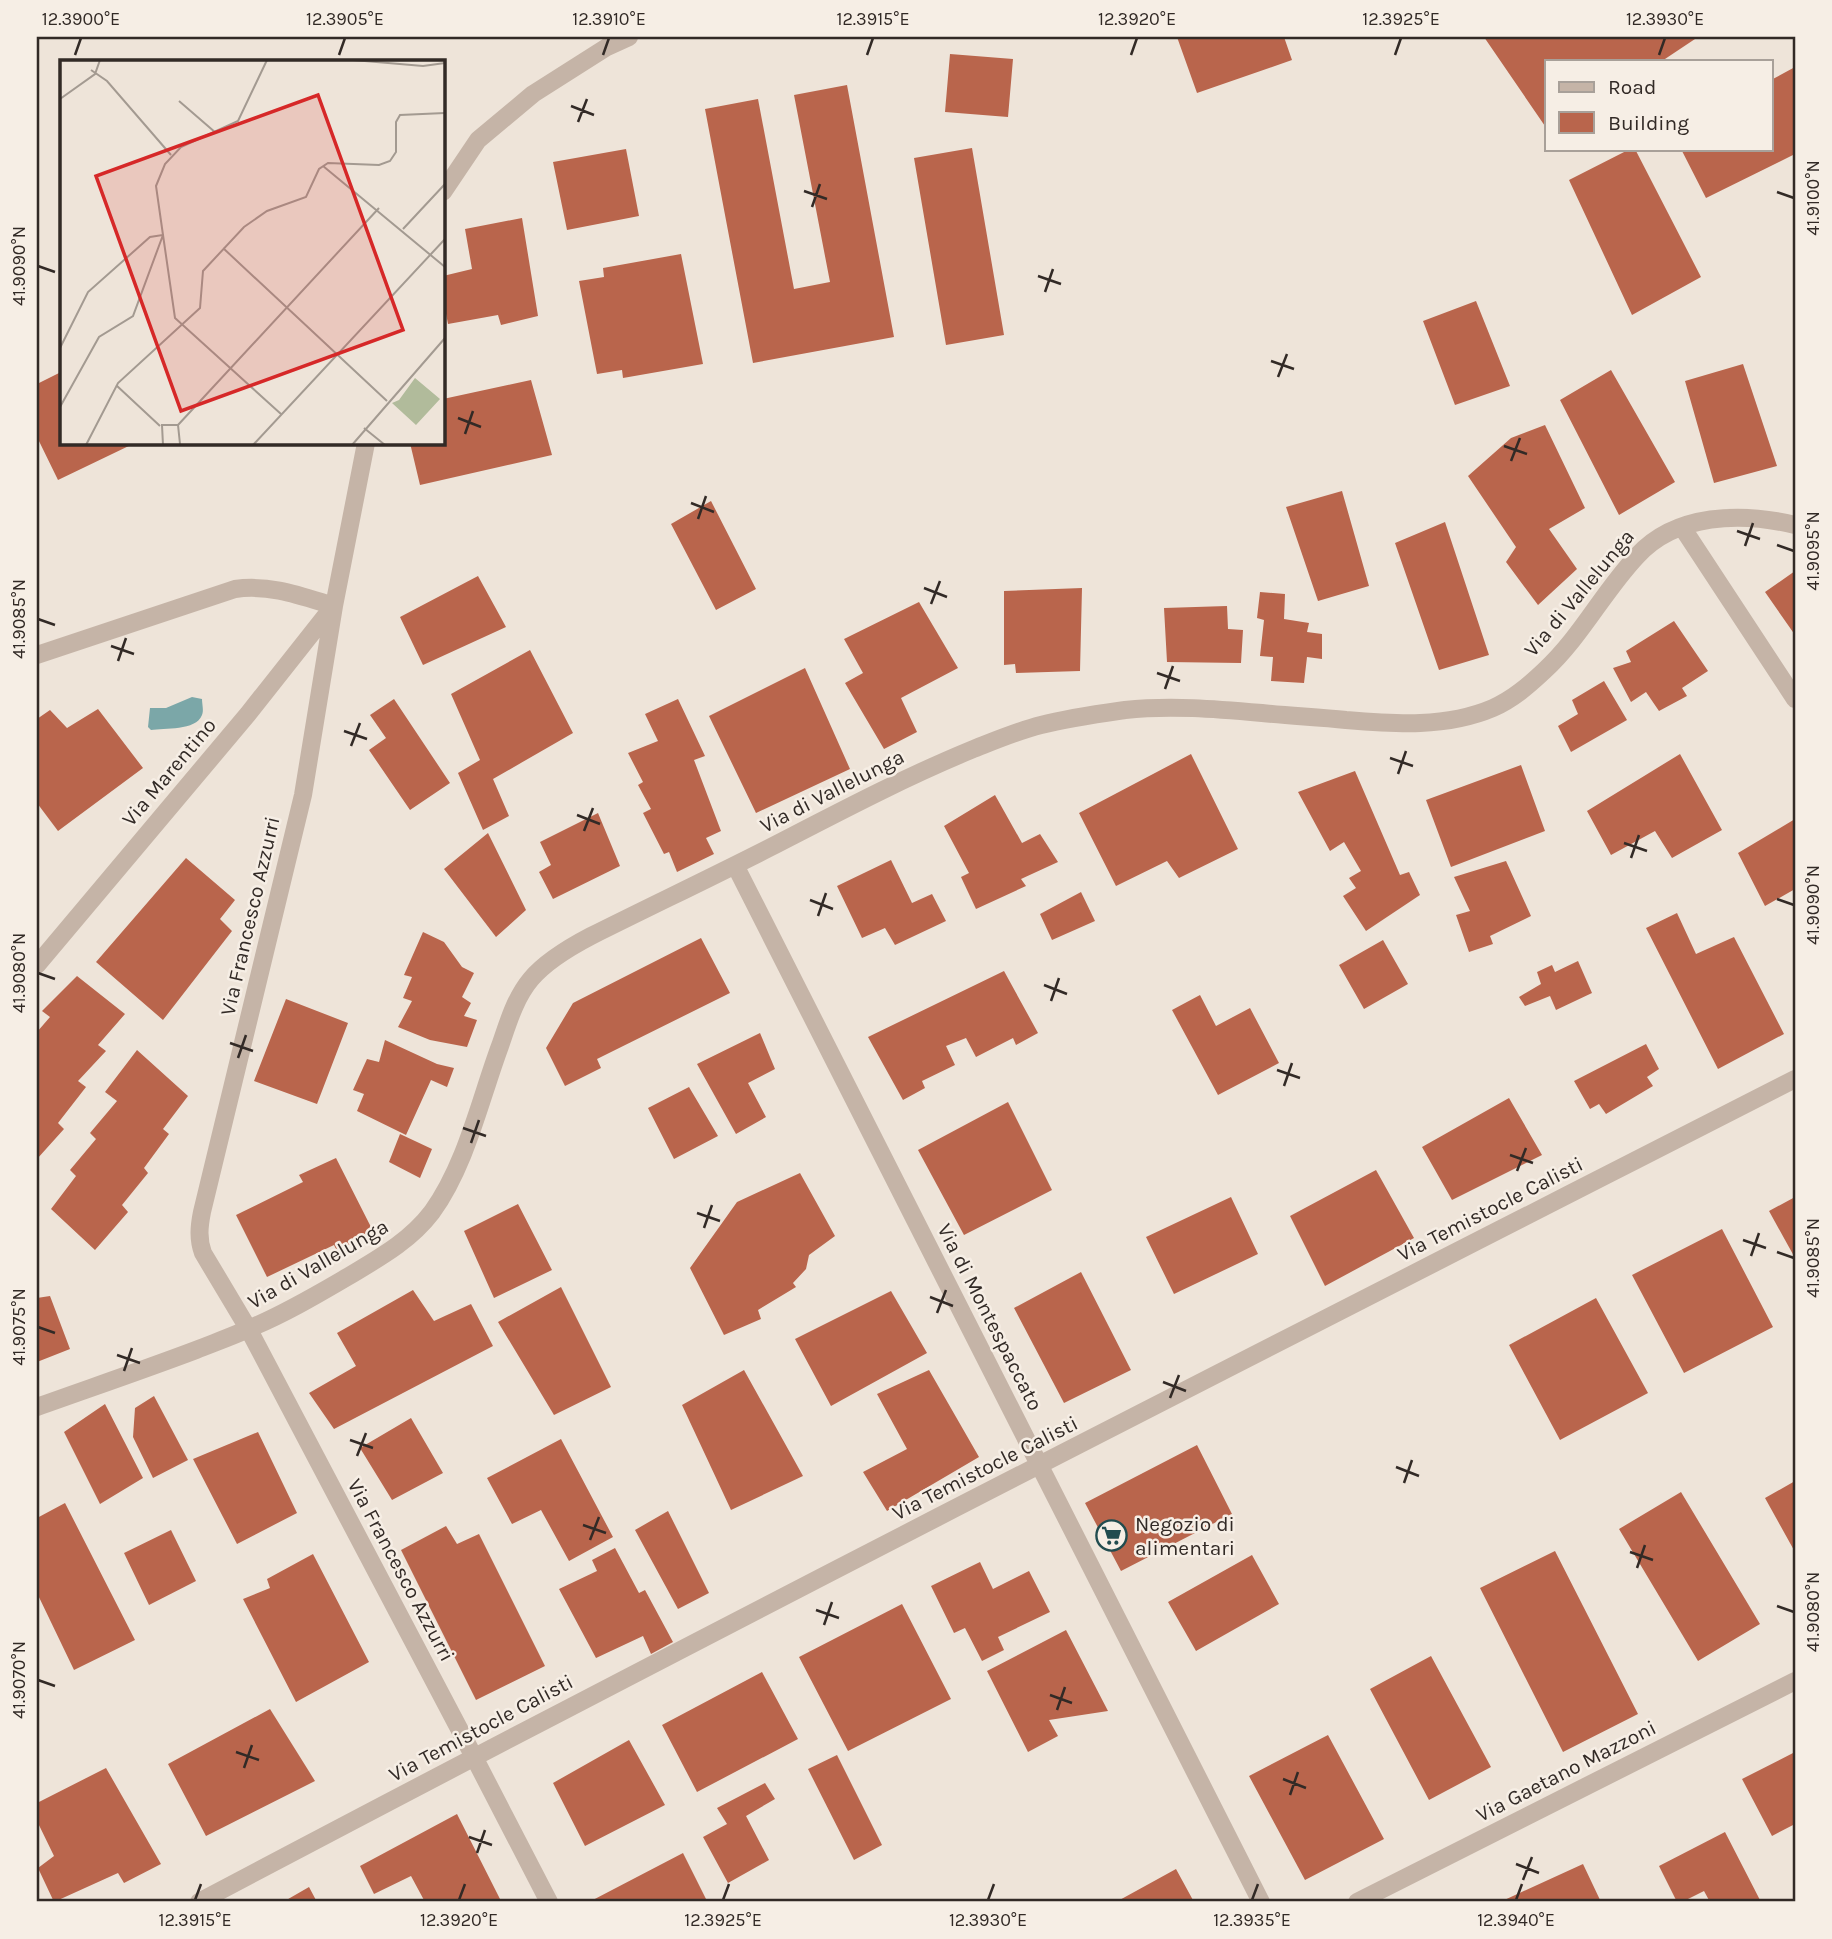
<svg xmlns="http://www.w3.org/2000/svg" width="1832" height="1939" viewBox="0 0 1832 1939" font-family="Karla,sans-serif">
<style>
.water{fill:#7ba7a8}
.building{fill:#b9654c}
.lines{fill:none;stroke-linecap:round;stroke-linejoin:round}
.minor{stroke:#c5b4a7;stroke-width:18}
.ticks{fill:none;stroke:#322a26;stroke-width:2.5}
.labels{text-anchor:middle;stroke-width:5;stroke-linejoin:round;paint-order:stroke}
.street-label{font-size:21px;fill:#322a26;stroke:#f6eee5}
.poi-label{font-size:21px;fill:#322a26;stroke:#f6eee5;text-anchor:start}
.inset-road{fill:none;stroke:#a39a91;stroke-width:2}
.view{fill:#d62828;fill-opacity:0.15;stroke:#d62828;stroke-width:3.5}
.inset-edge{fill:none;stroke:#322a26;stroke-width:3.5}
.neatline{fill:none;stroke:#322a26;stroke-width:2.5}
.ticks-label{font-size:18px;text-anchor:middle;fill:#322a26}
</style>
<rect width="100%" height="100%" fill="#eee4d9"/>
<path class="water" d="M192 697 202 699C202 704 204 711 202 715 196 731 164 728 151 730L148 727 150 708H166Z"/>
<path class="building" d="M1177 37H1284L1292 60 1197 93Z
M1484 37H1698L1662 61H1547V129Z
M950 54 1013 59 1008 117 945 112Z
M1795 67V154L1706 198 1681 149H1771V80Z
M847 85 894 337 753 363 705 109 758 99 794 289 830 282 794 95Z
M972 148 1004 335 946 345 914 158Z
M626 149 639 216 567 230 553 162Z
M1630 149H1635L1701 277 1632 315 1569 180Z
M522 218 538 316 501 325 498 315 448 324 443 298V276L472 269 465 229Z
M681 254 703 364 623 378 622 370 597 374 579 281 604 277 603 268Z
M1476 301 1510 386 1455 405 1423 321Z
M1743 364 1777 466 1714 483 1685 381Z
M1611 370 1675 482 1619 515 1560 400Z
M61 372V443H135L58 480 37 437V384Z
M531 380 552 455 420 485 410 443H443V399Z
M1545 425 1585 508 1549 529 1577 569 1538 605 1506 562 1516 547 1468 476 1511 438Z
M1342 491 1369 586 1318 601 1286 507Z
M711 501 756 589 716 610 671 524Z
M1445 522 1489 655 1439 670 1395 543Z
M1795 571V635L1765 592Z
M478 576 506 627 423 665 400 617Z
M1082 588 1080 671 1016 673 1015 664 1004 665V591Z
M1260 592 1285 594 1284 619 1309 623 1307 632 1322 634V659L1307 657 1304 683 1271 681 1273 657 1260 656 1264 620 1257 618Z
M919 602 958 668 901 698 917 732 884 749 845 683 863 673 844 639Z
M1227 606 1228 629 1243 630 1241 663 1167 662 1164 608Z
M1674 621 1708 671 1682 688 1687 696 1659 711 1646 692 1631 702 1613 668 1631 662 1626 651Z
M530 650 573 733 493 779 509 816 483 830 458 773 480 760 451 694Z
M805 668 850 769 756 813 709 716Z
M1604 681 1627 720 1571 752 1558 726 1578 714 1572 700Z
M394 699 450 783 410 810 369 750 386 738 370 715Z
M678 699 705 756 694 760 721 831 706 838 714 854 677 872 669 852 664 854 643 813 651 809 638 785 643 782 628 753 658 741 645 714Z
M98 709 143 768 58 831 37 803V719L50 710 67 728Z
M1191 754 1238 849 1179 878 1167 861 1116 886 1079 813Z
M1680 754 1722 830 1672 858 1655 831 1611 855 1587 811Z
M1521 765 1545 831 1451 867 1426 800Z
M1355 771 1400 875 1409 872 1420 895 1366 931 1343 896 1356 888 1349 878 1361 871 1344 842 1330 851 1298 792Z
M995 795 1022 843 1040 834 1058 862 1021 879 1026 886 976 909 961 877 969 873 944 826Z
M598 813 620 866 553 899 539 872 551 865 540 842Z
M1795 819V889L1765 906 1738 853Z
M488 833 526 910 496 937 444 869Z
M186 858 235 900 220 919 232 931 163 1020 96 962Z
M891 860 912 903 932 894 946 921 895 945 885 928 862 938 837 886Z
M1506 861 1531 916 1490 936 1493 944 1469 952 1456 915 1470 911 1454 877Z
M1081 892 1095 921 1052 940 1040 914Z
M1677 913 1696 954 1734 937 1784 1034 1718 1069 1646 928Z
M423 932 444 942 462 967 474 973 462 997 471 1003 464 1016 477 1020 467 1047 430 1040 398 1027 412 1001 403 998 412 977 404 975Z
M701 938 730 993 597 1059 601 1068 565 1086 546 1048 573 1003Z
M1383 940 1408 984 1364 1009 1339 965Z
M1578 961 1592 993 1556 1010 1550 996 1525 1006 1519 997 1541 984 1537 972 1552 965 1555 972Z
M1004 971 1038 1033 1016 1045 1013 1038 976 1057 966 1038 946 1046 955 1065 922 1081 925 1088 903 1100 868 1037Z
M77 976 125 1014 98 1045 106 1051 78 1081 86 1087 58 1123 64 1129 37 1159V1032L50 1017 42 1011Z
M1200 995 1216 1026 1250 1008 1279 1063 1218 1095 1172 1010Z
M286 999 348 1023 317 1104 254 1081Z
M760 1033 775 1069 748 1083 766 1117 736 1134 697 1064Z
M385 1040 437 1064 454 1068 447 1087 431 1080 406 1135 357 1111 364 1094 353 1090 367 1059 379 1062Z
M1646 1044 1659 1069 1647 1077 1653 1086 1606 1114 1599 1104 1590 1109 1574 1081Z
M137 1050 188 1096 163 1129 169 1134 144 1168 148 1173 122 1205 128 1212 95 1250 51 1209 76 1176 70 1170 96 1139 90 1133 117 1101 105 1092Z
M689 1087 718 1136 674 1159 648 1108Z
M1509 1098 1542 1155 1452 1200 1422 1147Z
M1008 1102 1052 1190 964 1235 918 1150Z
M400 1134 432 1149 420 1178 389 1162Z
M336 1158 374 1233 337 1251 334 1245 267 1277 236 1215 303 1182 299 1175Z
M1376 1170 1414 1238 1325 1286 1290 1216Z
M800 1173 835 1236 809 1255 806 1269 793 1283 796 1287 758 1310 761 1319 724 1335 690 1268 737 1202Z
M1231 1197 1258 1254 1174 1294 1146 1237Z
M1795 1197V1258L1769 1211Z
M518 1204 552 1270 494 1298 464 1231Z
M1722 1229 1773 1327 1684 1373 1632 1275Z
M1081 1272 1131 1370 1064 1403 1014 1308Z
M561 1287 611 1387 554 1415 498 1322Z
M413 1290 434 1321 471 1304 493 1346 334 1429 309 1393 356 1366 337 1333Z
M891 1291 927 1353 831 1406 795 1339Z
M50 1296 70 1349 37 1362V1298Z
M1596 1298 1648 1393 1560 1440 1509 1345Z
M744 1370 803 1476 731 1510 682 1405Z
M929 1370 979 1457 887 1511 863 1472 907 1449 877 1394Z
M154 1396 188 1460 153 1478 133 1437 135 1408Z
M105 1404 143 1478 100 1504 64 1432Z
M411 1418 443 1473 392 1500 360 1448Z
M258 1432 297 1513 237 1544 193 1459Z
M561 1439 613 1537 569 1561 541 1510 512 1524 487 1478Z
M1197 1445 1232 1514 1121 1571 1085 1503Z
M1795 1481V1552L1765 1498Z
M1681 1492 1760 1624 1698 1661 1619 1529Z
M65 1503 135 1640 74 1670 37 1593V1518Z
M668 1511 709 1593 678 1609 635 1530Z
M446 1526 457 1544 479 1534 545 1666 476 1700 401 1550Z
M171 1530 196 1581 149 1605 124 1553Z
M615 1548 639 1593 645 1590 673 1642 651 1654 643 1636 596 1658 559 1589 597 1571 592 1560Z
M1555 1551 1638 1714 1563 1752 1480 1588Z
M313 1554 369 1662 296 1702 243 1599 270 1588 267 1579Z
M1252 1555 1279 1604 1196 1651 1168 1602Z
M980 1562 993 1589 1029 1571 1050 1612 998 1637 1004 1650 982 1661 965 1628 954 1633 931 1586Z
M902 1604 951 1699 848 1751 799 1657Z
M1066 1630 1108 1711 1049 1720 1058 1736 1028 1752 987 1671Z
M1431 1656 1491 1767 1429 1800 1370 1689Z
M762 1672 798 1739 697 1792 662 1725Z
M270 1709 315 1781 206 1836 168 1764Z
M1328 1735 1384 1839 1305 1880 1249 1776Z
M629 1740 665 1805 585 1846 553 1783Z
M1795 1752V1824L1772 1836 1742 1779Z
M837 1755 882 1845 854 1860 808 1769Z
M106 1768 161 1864 124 1883 118 1873 54 1902 38 1868 54 1856 37 1821V1803Z
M765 1783 775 1799 746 1816 769 1860 728 1883 703 1837 727 1824 717 1808Z
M457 1814 500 1899 495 1902H425L411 1876 374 1894 360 1866Z
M1725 1832 1761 1902H1710L1704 1891 1682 1902H1677L1659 1866Z
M683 1853 706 1899 699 1902H589Z
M1583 1864 1601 1902H1500Z
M1176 1869 1194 1902H1116Z
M309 1887 317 1902H283Z"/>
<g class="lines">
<path class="minor" d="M443 192 478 140 533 94 607 47 629 37
M1682 527 1795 699
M334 606 303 795 202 1212C199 1227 198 1239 203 1253L249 1330 474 1757 549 1902
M37 655 235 589C270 584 301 596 334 606L366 443
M735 865 1261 1902
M37 965 248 714 331 609
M37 1407C90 1388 143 1370 196 1350 216 1342 236 1335 255 1326 288 1312 318 1294 349 1276 379 1258 410 1241 432 1212 466 1165 480 1100 500 1046 508 1023 515 998 531 979 546 961 570 947 591 936 651 906 712 877 771 847 837 813 903 778 971 750 994 741 1017 731 1041 725 1068 718 1097 714 1125 710 1170 705 1216 709 1262 713 1290 716 1318 717 1346 720 1395 724 1446 728 1493 708 1513 699 1528 686 1544 671 1581 637 1603 592 1637 556 1676 513 1742 512 1795 525
M199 1902C728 1622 1262 1351 1795 1079
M1357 1902 1795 1681"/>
</g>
<path class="ticks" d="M75 55 81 38M339 55 345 38M603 55 609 38M867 55 873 38M1131 55 1137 38M1395 55 1401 38M1659 55 1665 38M571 106 594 115M578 122 587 99M804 191 827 199M1777 192 1794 198M812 207 820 184M38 266 55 272M1038 276 1061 284M1045 292 1053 269M1271 361 1294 369M1278 377 1287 354M458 418 481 427M465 434 473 411M1504 446 1527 454M1511 461 1520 438M691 503 714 512M698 519 706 496M1737 531 1760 539M1777 545 1794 551M1745 546 1753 523M924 588 947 597M931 604 940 581M38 619 55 625M111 646 134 654M118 661 126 638M1157 673 1180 681M1165 689 1173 666M344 731 367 739M351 746 360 723M1390 758 1413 766M1398 774 1406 751M577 815 600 824M584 831 593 808M1624 843 1647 851M1631 858 1639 835M1777 899 1794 905M810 900 833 909M818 916 826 893M38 973 55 979M1044 985 1067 994M1051 1001 1059 978M230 1043 253 1051M238 1058 246 1035M1277 1070 1300 1078M1284 1086 1292 1063M463 1128 486 1136M471 1143 479 1120M1510 1155 1533 1163M1517 1171 1526 1148M697 1213 720 1221M704 1228 712 1205M1743 1240 1766 1248M1777 1252 1794 1258M1751 1256 1759 1233M930 1297 953 1306M937 1313 946 1290M38 1327 55 1333M117 1355 140 1363M124 1371 132 1348M1163 1382 1186 1391M1170 1398 1179 1375M350 1440 373 1448M357 1456 366 1433M1396 1467 1419 1476M1404 1483 1412 1460M583 1525 606 1533M590 1540 599 1517M1630 1552 1653 1560M1637 1568 1645 1545M1777 1606 1794 1612M816 1610 839 1618M824 1625 832 1602M38 1680 55 1686M1050 1695 1072 1703M1057 1710 1065 1687M236 1752 259 1760M244 1768 252 1745M1283 1779 1306 1788M1290 1795 1298 1772M469 1837 492 1845M477 1853 485 1830M1516 1864 1539 1873M1523 1880 1532 1857M195 1900 201 1884M459 1900 465 1884M723 1900 729 1884M988 1900 994 1884M1252 1900 1258 1884M1516 1900 1522 1884"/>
<defs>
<symbol id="supermarket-ring" viewBox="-11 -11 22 22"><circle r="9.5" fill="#f6eee5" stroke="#214c4f" stroke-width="1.5"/><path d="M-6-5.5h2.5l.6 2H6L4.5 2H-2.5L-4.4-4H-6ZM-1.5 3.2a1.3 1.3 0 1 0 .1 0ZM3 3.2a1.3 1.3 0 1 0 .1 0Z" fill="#214c4f"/></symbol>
</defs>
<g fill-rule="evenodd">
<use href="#supermarket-ring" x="1094" y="1518" width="35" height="35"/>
</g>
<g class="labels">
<g class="street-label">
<text transform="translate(1579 593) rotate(-50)" y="7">Via di Vallelunga</text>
<text transform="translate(169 772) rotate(-50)" y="7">Via Marentino</text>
<text transform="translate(832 791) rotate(-27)" y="7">Via di Vallelunga</text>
<text transform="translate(250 916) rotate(-77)" y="7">Via Francesco Azzurri</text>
<text transform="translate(1490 1209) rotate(-27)" y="7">Via Temistocle Calisti</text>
<text transform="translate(318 1264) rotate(-30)" y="7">Via di Vallelunga</text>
<text transform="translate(990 1317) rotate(63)" y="7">Via di Montespaccato</text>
<text transform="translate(985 1468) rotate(-27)" y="7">Via Temistocle Calisti</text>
<text transform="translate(401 1570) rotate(62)" y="7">Via Francesco Azzurri</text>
<text transform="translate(481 1728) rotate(-28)" y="7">Via Temistocle Calisti</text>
<text transform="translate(1566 1771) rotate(-27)" y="7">Via Gaetano Mazzoni</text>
</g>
<g class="poi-label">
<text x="1135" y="1531">Negozio di<tspan x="1135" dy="24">alimentari</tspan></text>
</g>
</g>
<g transform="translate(60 60)">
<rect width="385" height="385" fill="#eee4d9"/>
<path d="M355 318 380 339 356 365 332 343 339 340Z" fill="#b1bb9b"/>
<path class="inset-road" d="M293 0 363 6 385 3M31 10 47 21 111 95M0 39 35 14 40 0M119 41 156 73M263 106 385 207M343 169 385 124M103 175 115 258 221 354M163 188 327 341M0 288 28 232 90 177 103 175 96 126 105 104 121 87 178 61 207 0M56 325 100 366M0 347 39 277 73 256 103 175M118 365 319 148M304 368 325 385M26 385 58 323 140 248 143 211 184 167 207 151 246 137 259 109 268 103 319 105 330 101 336 92V62L340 55 385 53M103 385 102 365H118L120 384M193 385 385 179M292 385 385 278"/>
<path class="view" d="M258 35 343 270 121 351 36 116Z"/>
<rect width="385" height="385" class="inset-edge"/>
</g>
<rect width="1832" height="1939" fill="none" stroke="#f6eee5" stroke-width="77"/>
<rect x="1545" y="60" width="228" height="91" fill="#f6eee5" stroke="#a8a099" stroke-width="2"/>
<rect x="1559" y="82" width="35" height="10" fill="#c5b4a7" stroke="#a8a099" stroke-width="2"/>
<text x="1608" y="94" font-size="21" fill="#322a26">Road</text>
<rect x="1559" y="112" width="35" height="21" fill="#b9654c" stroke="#a8a099" stroke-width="2"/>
<text x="1608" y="130" font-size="21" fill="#322a26">Building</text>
<rect x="38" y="38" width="1756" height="1862" class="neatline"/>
<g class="ticks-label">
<text x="81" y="25">12.3900°E</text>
<text x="345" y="25">12.3905°E</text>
<text x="609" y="25">12.3910°E</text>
<text x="873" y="25">12.3915°E</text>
<text x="1137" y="25">12.3920°E</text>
<text x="1401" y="25">12.3925°E</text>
<text x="1665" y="25">12.3930°E</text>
<text transform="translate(1813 198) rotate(-90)" y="6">41.9100°N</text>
<text transform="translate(19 266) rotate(-90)" y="6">41.9090°N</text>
<text transform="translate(1813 551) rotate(-90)" y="6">41.9095°N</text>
<text transform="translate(19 619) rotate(-90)" y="6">41.9085°N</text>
<text transform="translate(1813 905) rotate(-90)" y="6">41.9090°N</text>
<text transform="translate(19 973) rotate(-90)" y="6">41.9080°N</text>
<text transform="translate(1813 1258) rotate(-90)" y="6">41.9085°N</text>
<text transform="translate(19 1327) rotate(-90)" y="6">41.9075°N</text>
<text transform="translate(1813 1612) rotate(-90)" y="6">41.9080°N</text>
<text transform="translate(19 1680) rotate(-90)" y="6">41.9070°N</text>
<text x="195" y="1926">12.3915°E</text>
<text x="459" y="1926">12.3920°E</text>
<text x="723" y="1926">12.3925°E</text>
<text x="988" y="1926">12.3930°E</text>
<text x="1252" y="1926">12.3935°E</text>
<text x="1516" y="1926">12.3940°E</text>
</g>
</svg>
